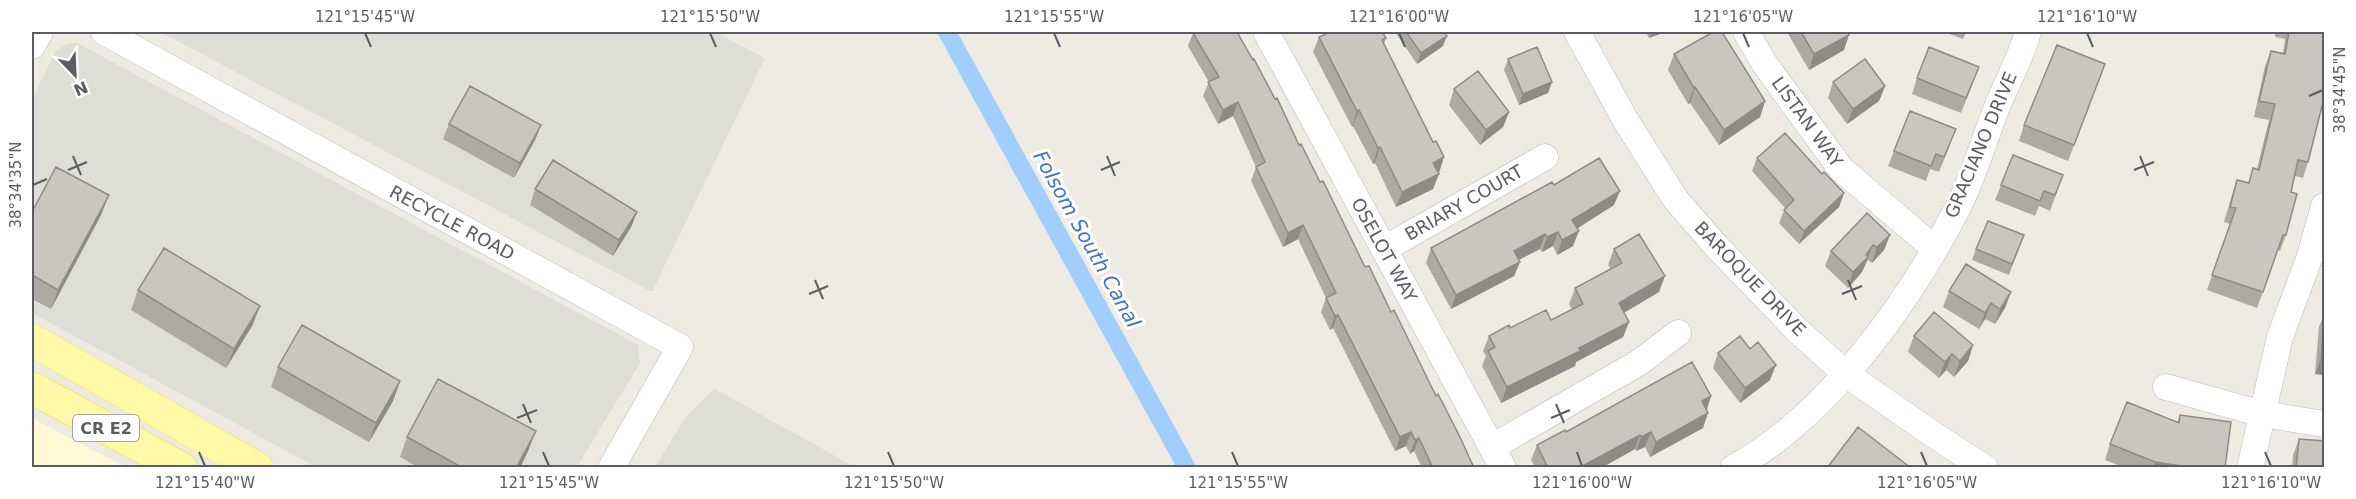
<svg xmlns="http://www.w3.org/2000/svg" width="2356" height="499" viewBox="0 0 2356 499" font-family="'DejaVu Sans',sans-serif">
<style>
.commercial{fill:#fff9d6}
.industrial{fill:#deded7}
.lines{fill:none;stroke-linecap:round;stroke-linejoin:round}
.canal{stroke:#a1ceff;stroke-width:18}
.minor-casing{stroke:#b7babf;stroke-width:27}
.major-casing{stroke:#f7d852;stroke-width:33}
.minor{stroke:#fff;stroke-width:26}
.major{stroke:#fff8a6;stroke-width:32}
.wall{fill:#adaaa4}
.shaded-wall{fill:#8d8b86}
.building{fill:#c9c6bf;stroke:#8d8b86;stroke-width:1.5}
.ticks{fill:none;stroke:#5a5e64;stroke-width:2}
.labels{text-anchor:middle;stroke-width:6;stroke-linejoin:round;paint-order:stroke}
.shield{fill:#fff;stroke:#8c8e92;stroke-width:1.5}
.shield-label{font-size:16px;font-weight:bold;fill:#5a5e64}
.street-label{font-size:18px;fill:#5a5e64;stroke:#fff}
.water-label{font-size:20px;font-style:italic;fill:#3e75c8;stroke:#fff}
.neatline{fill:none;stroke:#5a5e64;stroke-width:2}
.ticks-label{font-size:15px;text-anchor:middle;fill:#5a5e64}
</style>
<rect width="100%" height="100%" fill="#eeece2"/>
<path class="commercial" d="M32 418 64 435 126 467H32Z"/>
<path class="industrial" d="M160 32H715L765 58 652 292Z
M68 43H77L638 345 640 363 577 467H316L32 313V99L56 51Z
M715 388V389L855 467H655L686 417Z"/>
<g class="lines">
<path class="canal" d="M947 32 1187 468"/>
<defs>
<path id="minor" d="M104 32 680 347 611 468
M1266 32 1503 468
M1577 32 1626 121 1676 200 1718 248 1797 330 1846 374 1934 435 1985 468
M1746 32 1764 63 1841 169 1935 249
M32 46 40 32
M1384 249 1545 157
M2166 387 2262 414 2324 424
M1492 447 1640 362 1678 333
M1733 468C1826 418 1907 305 1955 213 1973 180 1983 142 1997 107 2007 82 2021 58 2028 32
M2250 468 2280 337 2310 256 2324 206"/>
<path id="major" d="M32 340 257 468
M32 388 181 468"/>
</defs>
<use href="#minor" class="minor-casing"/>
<use href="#major" class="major-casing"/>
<use href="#minor" class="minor"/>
<use href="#major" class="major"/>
</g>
<path class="wall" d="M1395 32H1444L1443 46 1417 64Z
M1646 32H1665L1649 38Z
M1787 32H1848L1844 50 1809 70Z
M1944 32H1966L1963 39Z
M2276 32H2325L2308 162 2303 178 2295 176 2291 192 2286 235 2280 251 2278 250 2257 308 2207 290 2230 224 2224 222 2232 195 2237 180 2248 183 2253 168 2257 169 2269 120 2254 117 2265 66 2271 51 2283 53 2285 39 2275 37Z
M1193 33 1299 145 1320 182 1365 267 1391 312 1474 468H1422L1414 451 1410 454 1406 446 1395 451 1333 328 1330 330 1321 312 1326 298 1298 239 1283 247 1251 181 1256 167 1233 116 1218 124 1203 96 1209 82 1188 46Z
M1319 37 1386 38 1384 44 1438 173 1433 189 1396 207 1375 163 1373 164 1353 126 1352 127 1313 52Z
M1674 54 1765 101 1760 117 1719 145 1690 103 1688 104 1668 70Z
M1508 59 1552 82 1548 93 1519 105 1504 70Z
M2105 64 2068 161 2019 141 2024 125Z
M1917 78 1973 83 1961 113 1912 94Z
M1833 82 1885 86 1879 101 1847 124 1828 98Z
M1454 89 1509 112 1503 127 1480 145 1449 105Z
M449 124 541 125 535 140 514 178 443 139Z
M1950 145 1939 172 1930 169 1926 181 1888 166 1894 151Z
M1757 158 1822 174 1844 193 1839 207 1799 244 1779 223 1785 208 1752 171Z
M2063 175 2050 211 2039 206 2035 216 1995 200 2001 185Z
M1554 185 1614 205 1577 228 1573 246 1557 255 1553 246 1542 252 1540 249 1519 260 1514 276 1451 309 1426 263 1431 248Z
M535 189 637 212 631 227 613 256 530 205Z
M32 212 101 215 51 309 32 299Z
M1890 235 1884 250 1872 263 1868 260 1862 272 1848 288 1825 266 1831 251Z
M2024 235 2009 275 1972 260 1976 249Z
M1614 249 1659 292 1624 313 1629 322 1623 337 1576 362 1575 366 1501 403 1482 366 1486 356 1483 351 1489 336 1510 328 1551 320 1572 309 1569 304 1575 288 1611 269 1608 265Z
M138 290 260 306 252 326 226 368 131 310Z
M1949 291 2011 292 2005 308 1995 324 1985 319 1979 329 1943 307Z
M2325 312V375L2315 374 2319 327Z
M1914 336 1973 345 1968 361 1954 377 1946 370 1939 378 1908 352Z
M1718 353 1770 380 1740 403 1713 368Z
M278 367 400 381 393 401 369 442 271 387Z
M1711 396 1707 410 1703 428 1650 457 1645 447 1636 451 1635 449 1601 468H1536L1531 460 1537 445 1566 432Z
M2180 415 2225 468H2125L2105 460 2110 444 2177 422Z
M407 437 528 451 520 468H419L400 457Z
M2299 439 2325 468H2292L2293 455Z"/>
<path class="shaded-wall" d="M1652 32H1665L1649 38Z
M1849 35 1844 50 1809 70 1814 54Z
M1447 36 1443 46 1417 64 1421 53Z
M1552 82 1548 93 1519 105 1523 94Z
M1885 86 1879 101 1847 124 1853 109Z
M1695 87 1690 103 1688 104 1694 88Z
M1765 101 1760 117 1719 145 1724 130Z
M1238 102 1233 116 1218 124 1223 110Z
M1359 110 1353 126 1352 127 1357 111Z
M1509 112 1503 127 1480 145 1486 130Z
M541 125 535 140 514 178 520 163Z
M1380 147 1375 163 1373 164 1378 148Z
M1444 157 1439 173 1433 163Z
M1439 174 1433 189 1396 207 1402 192Z
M1620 191 1614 205 1567 235 1572 220Z
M1844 193 1839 207 1799 244 1804 231Z
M109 195 101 215 51 309 58 290Z
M637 212 631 227 613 256 619 240Z
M1303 225 1298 239 1283 247 1288 233Z
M1579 231 1573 246 1557 255 1562 240Z
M1558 232 1553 246 1542 252 1547 237Z
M1545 234 1540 249 1508 265 1514 251Z
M1890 235 1884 250 1872 263 1877 247Z
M1873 245 1862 272 1848 288 1853 272Z
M1520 262 1514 276 1451 309 1456 295Z
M1665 276 1659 292 1613 319 1619 303Z
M2011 292 2005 308 1995 324 2000 309Z
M1991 303 1985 319 1979 329 1985 313Z
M260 306 252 326 226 368 234 349Z
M1338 315 1333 328 1330 330 1335 316Z
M1629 322 1623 337 1576 362 1575 366 1501 403 1507 387Z
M1973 345 1968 361 1954 377 1960 361Z
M1952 354 1946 370 1939 378 1945 362Z
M2321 359H2325V375L2315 374Z
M1776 365 1770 380 1740 403 1745 388Z
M400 381 393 401 369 442 376 423Z
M1711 396 1706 411 1702 401Z
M1708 413 1703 428 1650 457 1656 442Z
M536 431 528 451 520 468H516Z
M1411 432 1406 446 1395 451 1400 437Z
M1651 432 1645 447 1636 451 1641 437Z
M1640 435 1635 449 1601 468H1583L1584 465Z
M1419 438 1414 451 1410 454 1415 440Z
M2155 462 2195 468H2153Z"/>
<path class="building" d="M1195 32H1237L1253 60 1254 59 1275 99 1277 98 1299 145 1301 144 1320 182 1323 181 1365 267 1369 266 1391 312 1394 310 1436 396 1438 394 1460 437 1474 468H1433L1419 438 1415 440 1411 432 1400 437 1338 315 1335 316 1326 298 1336 293 1303 225 1288 233 1256 167 1265 162 1238 102 1223 110 1208 82 1219 77 1193 33Z
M1330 32H1382L1386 38 1382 40 1433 142 1436 141 1444 157 1433 163 1439 174 1402 192 1380 147 1378 148 1359 110 1357 111 1319 37Z
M1406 32H1444L1447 36 1421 53Z
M1713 32H1722L1765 101 1724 130 1695 87 1694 88 1674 54Z
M1801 32H1848L1849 35 1814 54Z
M2289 32H2325V94L2308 162 2298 160 2291 192 2297 194 2286 235H2283L2263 292 2212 275 2236 208 2230 207 2237 180 2249 183 2253 168 2259 170 2275 104 2259 101 2271 51 2285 54Z
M2057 45 2105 64 2074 145 2024 125Z
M1537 47 1552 82 1523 94 1508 59Z
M1929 47 1979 67 1966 98 1917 78Z
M1865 59 1885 86 1853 109 1833 82Z
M1478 71 1509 112 1486 130 1454 89Z
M470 86 541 125 520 163 449 124Z
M1910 111 1956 129 1944 157 1936 154 1931 166 1894 151Z
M1785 133 1822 174 1824 172 1844 193 1804 231 1784 210 1794 200 1757 158Z
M2013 155 2063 175 2055 195 2044 191 2040 201 2001 185Z
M1599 158 1620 191 1572 220 1579 231 1562 240 1558 232 1547 237 1545 234 1514 251 1520 262 1456 295 1431 248 1552 182 1554 185Z
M553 160 637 212 619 240 535 189Z
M56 167 109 195 58 290 32 275V212Z
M1867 213 1890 235 1877 247 1873 245 1866 255 1868 257 1853 272 1831 251Z
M1988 221 2024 235 2012 264 1976 249Z
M1639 234 1665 276 1619 303 1629 322 1579 348 1580 351 1507 387 1488 351 1495 347 1489 336 1509 325 1510 328 1546 310 1551 320 1583 304 1575 288 1622 263 1614 249Z
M164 248 260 306 234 349 138 290Z
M1966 264 2011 292 2000 309 1991 303 1985 313 1949 291Z
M1934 312 1973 345 1960 361 1952 354 1945 362 1914 336Z
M2325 314V359H2321Z
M302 325 400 381 376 423 278 367Z
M1740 336 1750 349 1758 342 1776 365 1745 388 1718 353Z
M1692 362 1711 396 1702 401 1708 413 1656 442 1651 432 1641 437 1640 435 1584 465 1585 468H1548L1537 445 1565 430 1566 432Z
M438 379 536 431 516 468H463L407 437Z
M2127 402 2179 423 2180 415 2231 422 2225 468H2195L2155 462 2110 444Z
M1858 427 1911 468H1827Z
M2299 439 2325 441V468H2296Z"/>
<path class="ticks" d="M365 33 371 47M710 33 716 47M1054 33 1060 47M1399 33 1405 47M1743 33 1749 47M2087 33 2093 47M2309 96 2323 90M73 156 81 175M1107 156 1115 176M2140 156 2148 176M68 170 87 162M1101 170 1120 162M2134 170 2154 162M33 185 47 179M815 280 823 299M1848 280 1856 300M809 294 828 286M1842 294 1862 286M523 404 531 423M1556 404 1564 423M517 418 537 410M1551 418 1570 410M199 452 205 466M543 452 549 466M888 452 894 466M1232 452 1238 466M1577 452 1582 466M1921 452 1927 466M2265 452 2271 466"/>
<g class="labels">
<rect class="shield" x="73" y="415" width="66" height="26" rx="4.5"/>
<g class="shield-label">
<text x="106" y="434">CR E2</text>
</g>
<g class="street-label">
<text transform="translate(1807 122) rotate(54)" y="6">LISTAN WAY</text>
<text transform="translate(1981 145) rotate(-67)" y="6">GRACIANO DRIVE</text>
<text transform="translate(1464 203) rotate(-30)" y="6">BRIARY COURT</text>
<text transform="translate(452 223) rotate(28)" y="6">RECYCLE ROAD</text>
<text transform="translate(1384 250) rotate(61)" y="6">OSELOT WAY</text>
<text transform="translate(1750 279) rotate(46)" y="6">BAROQUE DRIVE</text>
</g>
<g class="water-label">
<text transform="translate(1087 239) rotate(61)" y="7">Folsom South Canal</text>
</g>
</g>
<rect width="2356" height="499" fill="none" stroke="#ffffff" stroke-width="66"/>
<g transform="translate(75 75) rotate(157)" stroke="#ffffff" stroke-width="4.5" paint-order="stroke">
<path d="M0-4.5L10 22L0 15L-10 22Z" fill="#5a5e64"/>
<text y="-9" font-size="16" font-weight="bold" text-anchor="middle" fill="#5a5e64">N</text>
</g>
<rect x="33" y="33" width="2290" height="433" class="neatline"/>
<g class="ticks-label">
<text x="365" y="22">121°15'45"W</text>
<text x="710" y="22">121°15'50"W</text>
<text x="1054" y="22">121°15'55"W</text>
<text x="1399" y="22">121°16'00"W</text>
<text x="1743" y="22">121°16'05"W</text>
<text x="2087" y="22">121°16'10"W</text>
<text transform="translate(2340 90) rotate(-90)" y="5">38°34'45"N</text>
<text transform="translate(16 185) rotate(-90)" y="5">38°34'35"N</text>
<text x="205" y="488">121°15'40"W</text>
<text x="549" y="488">121°15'45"W</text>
<text x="894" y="488">121°15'50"W</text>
<text x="1238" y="488">121°15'55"W</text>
<text x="1582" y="488">121°16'00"W</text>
<text x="1927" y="488">121°16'05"W</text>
<text x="2271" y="488">121°16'10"W</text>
</g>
</svg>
